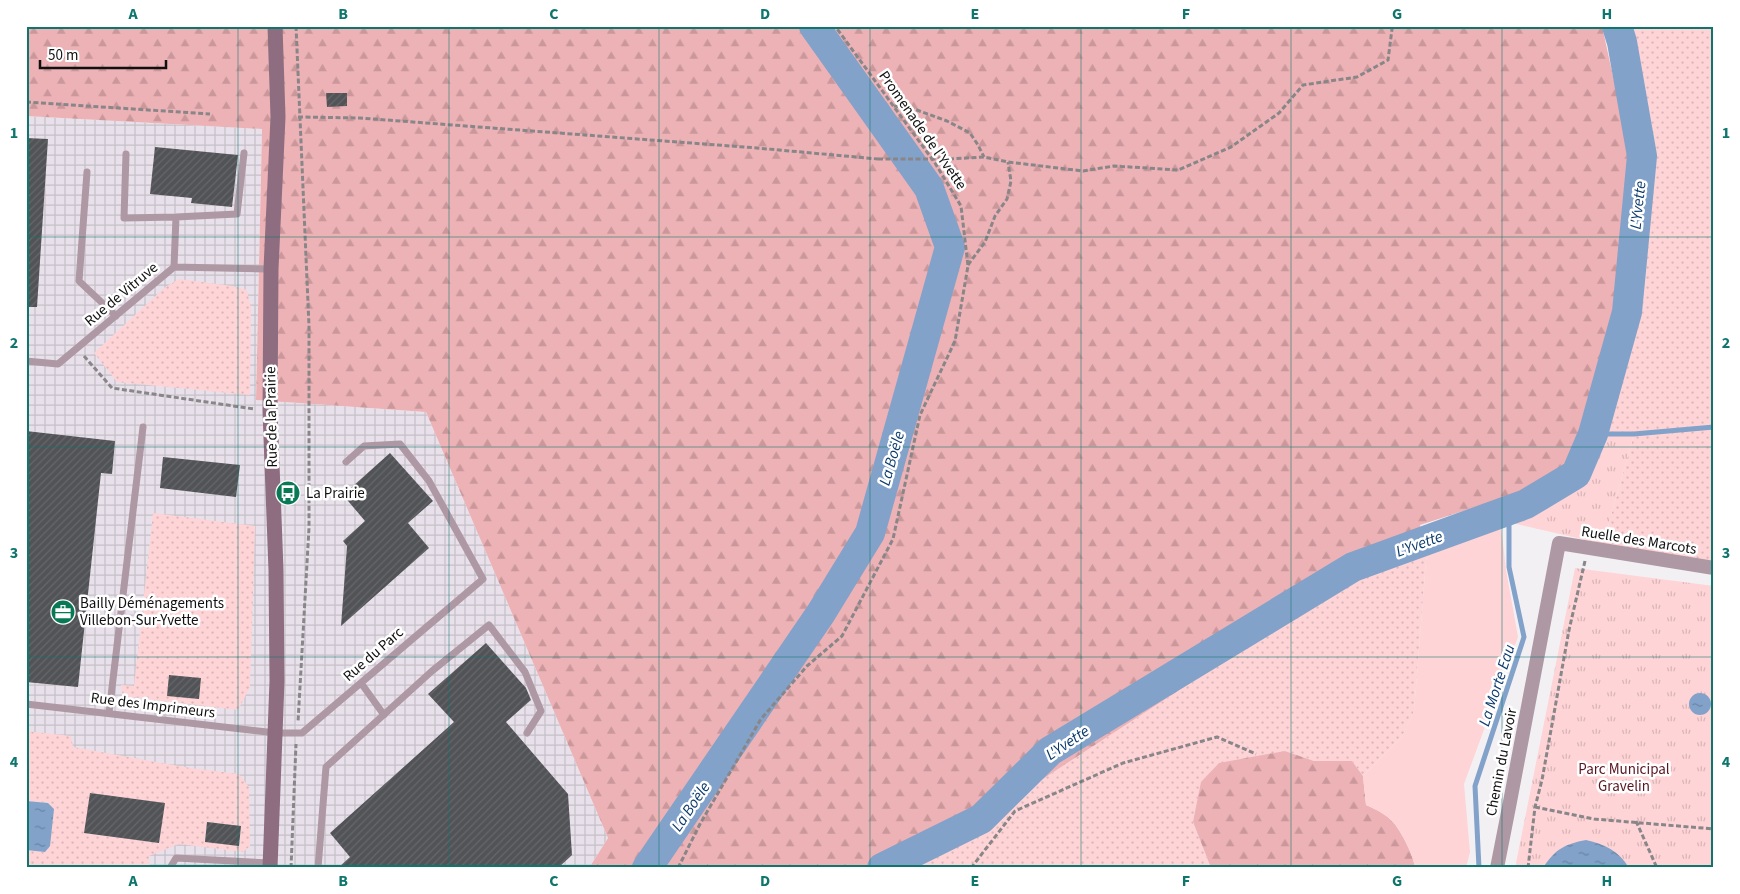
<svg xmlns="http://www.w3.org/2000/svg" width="1740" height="894" viewBox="0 0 1740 894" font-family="'Source Sans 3',sans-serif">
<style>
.industrial{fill:url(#industrial-grid)}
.grass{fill:url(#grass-dots);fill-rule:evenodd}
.forest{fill:url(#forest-firs)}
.park{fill:url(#park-tufts)}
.pitch{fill:#fed4d6}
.water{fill:url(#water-ripples)}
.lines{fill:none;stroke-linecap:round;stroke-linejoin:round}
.stream{stroke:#82a2ca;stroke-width:5}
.river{stroke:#82a2ca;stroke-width:30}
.building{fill:url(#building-hatch)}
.path{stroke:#898689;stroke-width:3;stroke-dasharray:5 2.5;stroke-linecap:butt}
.lane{stroke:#ae98a4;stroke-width:7}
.street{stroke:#ae98a4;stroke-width:14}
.secondary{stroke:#8d6d7f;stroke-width:15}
.path-bridge{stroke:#898689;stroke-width:3;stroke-dasharray:5 2.5;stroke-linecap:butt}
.grid{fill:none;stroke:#0f766e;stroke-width:1;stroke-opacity:0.55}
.labels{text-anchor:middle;stroke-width:5;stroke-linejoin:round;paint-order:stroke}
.street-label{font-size:15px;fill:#111011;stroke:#fff}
.poi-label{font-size:15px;fill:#111011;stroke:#fff;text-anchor:start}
.park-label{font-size:15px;fill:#591521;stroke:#fff}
.water-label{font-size:16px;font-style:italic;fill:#0c3b6d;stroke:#fff}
.neatline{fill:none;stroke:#0f766e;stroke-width:2}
.grid-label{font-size:16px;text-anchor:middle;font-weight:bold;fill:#0f766e}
</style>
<defs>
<pattern id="industrial-grid" width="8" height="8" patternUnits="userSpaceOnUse" patternTransform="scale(1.25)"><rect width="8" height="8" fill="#e8e1eb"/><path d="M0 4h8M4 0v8" fill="none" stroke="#c6c0c8"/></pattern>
<pattern id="grass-dots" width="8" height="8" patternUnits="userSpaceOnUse" patternTransform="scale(1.25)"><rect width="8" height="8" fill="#fed4d6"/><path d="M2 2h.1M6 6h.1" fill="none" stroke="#d9b5b7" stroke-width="1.8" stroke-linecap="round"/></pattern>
<pattern id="forest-firs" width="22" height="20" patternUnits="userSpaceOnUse" patternTransform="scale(1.25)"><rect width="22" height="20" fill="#edb2b5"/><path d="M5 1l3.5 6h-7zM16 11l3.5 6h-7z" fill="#ca989b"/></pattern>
<pattern id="park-tufts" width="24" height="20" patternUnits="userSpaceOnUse" patternTransform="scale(1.25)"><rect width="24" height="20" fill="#fed4d6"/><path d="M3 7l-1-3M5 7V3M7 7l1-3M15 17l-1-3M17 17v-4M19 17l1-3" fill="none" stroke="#d9b5b7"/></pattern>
<pattern id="water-ripples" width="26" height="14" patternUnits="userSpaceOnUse" patternTransform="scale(1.25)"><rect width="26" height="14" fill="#82a2ca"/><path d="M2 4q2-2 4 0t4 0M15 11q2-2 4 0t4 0" fill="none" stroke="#6983a3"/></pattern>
<pattern id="building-hatch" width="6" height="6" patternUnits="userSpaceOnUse" patternTransform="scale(1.25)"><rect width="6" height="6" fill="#525356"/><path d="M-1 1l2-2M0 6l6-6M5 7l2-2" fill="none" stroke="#66676a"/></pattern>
</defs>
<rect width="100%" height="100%" fill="#f3f0f4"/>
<path class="industrial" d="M26 116 262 129 256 400 426 412 608 838 589 868H26Z"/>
<path class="grass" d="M1616 26H1714V562L1603 544 1634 434 1594 438 1627 312 1642 156 1622 42Z
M179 279 232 286 247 290 251 308 250 395 117 382 94 353 164 288Z
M153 513 255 526 250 687 238 710 123 696 121 685 134 686Z
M1427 549 1414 711 1402 737 1363 776 1352 761H1314L1285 751 1193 822 1211 868H906L1370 566Z
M26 731 71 736 73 747 190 768 239 774 249 787 250 846 243 852 179 844 149 856 150 868H26V850L45 852 48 803 26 801ZM90 793 164 803 159 843 85 833ZM207 822 241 826 239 846 205 842Z"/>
<path class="forest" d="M26 26H1602L1630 154 1609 349 1588 429 1579 452 1562 470 1522 492 1420 525 1427 549 1370 566 906 868H589L608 838 426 412 256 400 262 129 26 116Z
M1285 751 1314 761H1352L1363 776 1366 805C1375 809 1386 814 1393 822 1401 831 1414 856 1415 868H1211L1193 822 1201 782 1219 763Z"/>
<path class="park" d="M1634 434 1603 544 1516 524V516L1585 478 1594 438Z
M1575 568 1714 586V868H1515Z"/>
<path class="pitch" d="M1501 526 1506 570 1518 637 1464 784 1470 852 1466 868H1415C1414 856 1401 831 1393 822 1386 814 1375 809 1366 805L1363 776 1402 737 1414 711 1427 549Z"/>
<path class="water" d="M1689 704a11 11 0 1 1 22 0a11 11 0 1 1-22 0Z
M26 801 48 803 54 809 50 846 45 852 26 850Z
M1586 840C1605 844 1619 851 1629 868H1543C1555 849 1565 844 1586 840Z"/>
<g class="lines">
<path class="stream" d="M1593 434H1634L1714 427
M1479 868 1475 786 1524 637 1509 567V510"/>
<path class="river" d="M647 868 821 613 870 533 950 247 929 188 814 26
M882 868 981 819 1050 751 1353 567 1526 504 1576 474 1593 434 1627 312 1642 156 1622 42 1617 26"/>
</g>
<path class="building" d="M326 93H347V106L327 107Z
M26 138 48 139 37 307H26Z
M155 147 238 155 232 207 191 203 192 198 150 194Z
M26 431 115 441 112 474 101 473 78 687 26 682Z
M390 453 433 501 408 523 429 548 341 626 347 546 343 541 365 521 343 495Z
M163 457 240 465 236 497 160 488Z
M486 643 526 688 531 700 506 722 568 794 572 855 558 868H338L350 857 330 833 454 722 428 694Z
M169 675 201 678 199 699 167 696Z
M90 793 165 803 159 843 84 833Z
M207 822 241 826 239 846 205 842Z"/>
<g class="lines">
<path class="path" d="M296 26 309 326V528L298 722
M26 102 210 114
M894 106 914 109 947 121 970 133 978 145 984 157
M298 117 360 118 757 148 878 159
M949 159 984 157 1008 162 1083 171 1114 166 1178 170 1231 147 1279 113 1303 85 1357 77 1388 60 1392 29 1393 26
M968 265 985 242 995 216 1007 199 1011 181 1008 162
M84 356 112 388 254 409
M1535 807 1594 819 1714 829
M1636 821 1657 868
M291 868 296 744
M678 868 700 824 761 719 807 666 842 636 893 539 920 415 955 341 968 266 961 206 935 163 835 26
M971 868 1015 811 1123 763 1217 737 1256 754
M1528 868 1535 807 1542 780 1569 630 1585 561"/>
<path class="lane" d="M126 154 124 218 176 217 237 214 244 153
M87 172 79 281 116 316
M174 267 176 217
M26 361 58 364 174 267 271 269
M361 683 384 715
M26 704 276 733H302L483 579 429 481 400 444 364 446 346 462
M109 713 143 427
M170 868 176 858 270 863
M318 868 326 767 432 671 489 625 525 672 541 711 527 733"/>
<path class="street" d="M1497 868 1509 807 1559 543 1714 568"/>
<path class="secondary" d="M270 868 277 681 276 570 270 411 271 269 278 117 275 26"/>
<path class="path-bridge" d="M878 159H949"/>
</g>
<path class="grid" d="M238 26V868M449 26V868M659 26V868M870 26V868M1081 26V868M1291 26V868M1502 26V868M26 237H1714M26 447H1714M26 657H1714"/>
<defs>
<symbol id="bus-disc" viewBox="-11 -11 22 22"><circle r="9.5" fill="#087954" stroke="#fff"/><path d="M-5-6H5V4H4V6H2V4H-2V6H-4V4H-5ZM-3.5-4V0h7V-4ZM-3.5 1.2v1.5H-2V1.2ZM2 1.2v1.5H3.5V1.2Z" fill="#fff"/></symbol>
<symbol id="office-disc" viewBox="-11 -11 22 22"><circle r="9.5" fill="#087954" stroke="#fff"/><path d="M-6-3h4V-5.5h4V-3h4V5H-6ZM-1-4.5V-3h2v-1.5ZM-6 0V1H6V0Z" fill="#fff"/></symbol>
</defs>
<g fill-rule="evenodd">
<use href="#bus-disc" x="274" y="479" width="28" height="28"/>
<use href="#office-disc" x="49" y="598" width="28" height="28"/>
</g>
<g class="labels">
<g class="street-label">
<text transform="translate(923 130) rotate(55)" y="5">Promenade de l'Yvette</text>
<text transform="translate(121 294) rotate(-40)" y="5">Rue de Vitruve</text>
<text transform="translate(271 417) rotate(-91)" y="5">Rue de la Prairie</text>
<text transform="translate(1639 540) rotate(9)" y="5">Ruelle des Marcots</text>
<text transform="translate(373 654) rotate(-41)" y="5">Rue du Parc</text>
<text transform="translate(153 705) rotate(7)" y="5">Rue des Imprimeurs</text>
<text transform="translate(1501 762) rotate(-79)" y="5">Chemin du Lavoir</text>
</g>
<g class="poi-label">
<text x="306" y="498">La Prairie</text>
<text x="80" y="608">Bailly Déménagements<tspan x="80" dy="17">Villebon-Sur-Yvette</tspan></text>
</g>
<g class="park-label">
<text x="1624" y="774">Parc Municipal<tspan x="1624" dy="17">Gravelin</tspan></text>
</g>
<g class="water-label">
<text transform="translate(1637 205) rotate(-84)" y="6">L'Yvette</text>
<text transform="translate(891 458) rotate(-74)" y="6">La Boële</text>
<text transform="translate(1419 543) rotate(-20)" y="6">L'Yvette</text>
<text transform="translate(1496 685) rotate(-72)" y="6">La Morte Eau</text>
<text transform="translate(1067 742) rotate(-34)" y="6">L'Yvette</text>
<text transform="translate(690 806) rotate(-56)" y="6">La Boële</text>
</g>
</g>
<rect width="1740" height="894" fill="none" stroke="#ffffff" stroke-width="55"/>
<path d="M40 60v8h126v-8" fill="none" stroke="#111011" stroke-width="2.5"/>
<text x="48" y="60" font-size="15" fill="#111011" stroke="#ffffff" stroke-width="4" paint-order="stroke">50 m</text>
<rect x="28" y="28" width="1684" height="838" class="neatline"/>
<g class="grid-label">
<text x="133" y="19">A</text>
<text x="343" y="19">B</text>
<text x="554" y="19">C</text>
<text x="765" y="19">D</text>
<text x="975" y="19">E</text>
<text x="1186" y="19">F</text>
<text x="1397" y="19">G</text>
<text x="1607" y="19">H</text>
<text x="14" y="138">1</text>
<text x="1726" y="138">1</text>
<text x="14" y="348">2</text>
<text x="1726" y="348">2</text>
<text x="14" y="558">3</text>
<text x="1726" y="558">3</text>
<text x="14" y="767">4</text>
<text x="1726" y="767">4</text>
<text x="133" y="886">A</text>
<text x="343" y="886">B</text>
<text x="554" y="886">C</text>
<text x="765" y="886">D</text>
<text x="975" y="886">E</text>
<text x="1186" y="886">F</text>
<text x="1397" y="886">G</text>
<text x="1607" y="886">H</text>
</g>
</svg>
